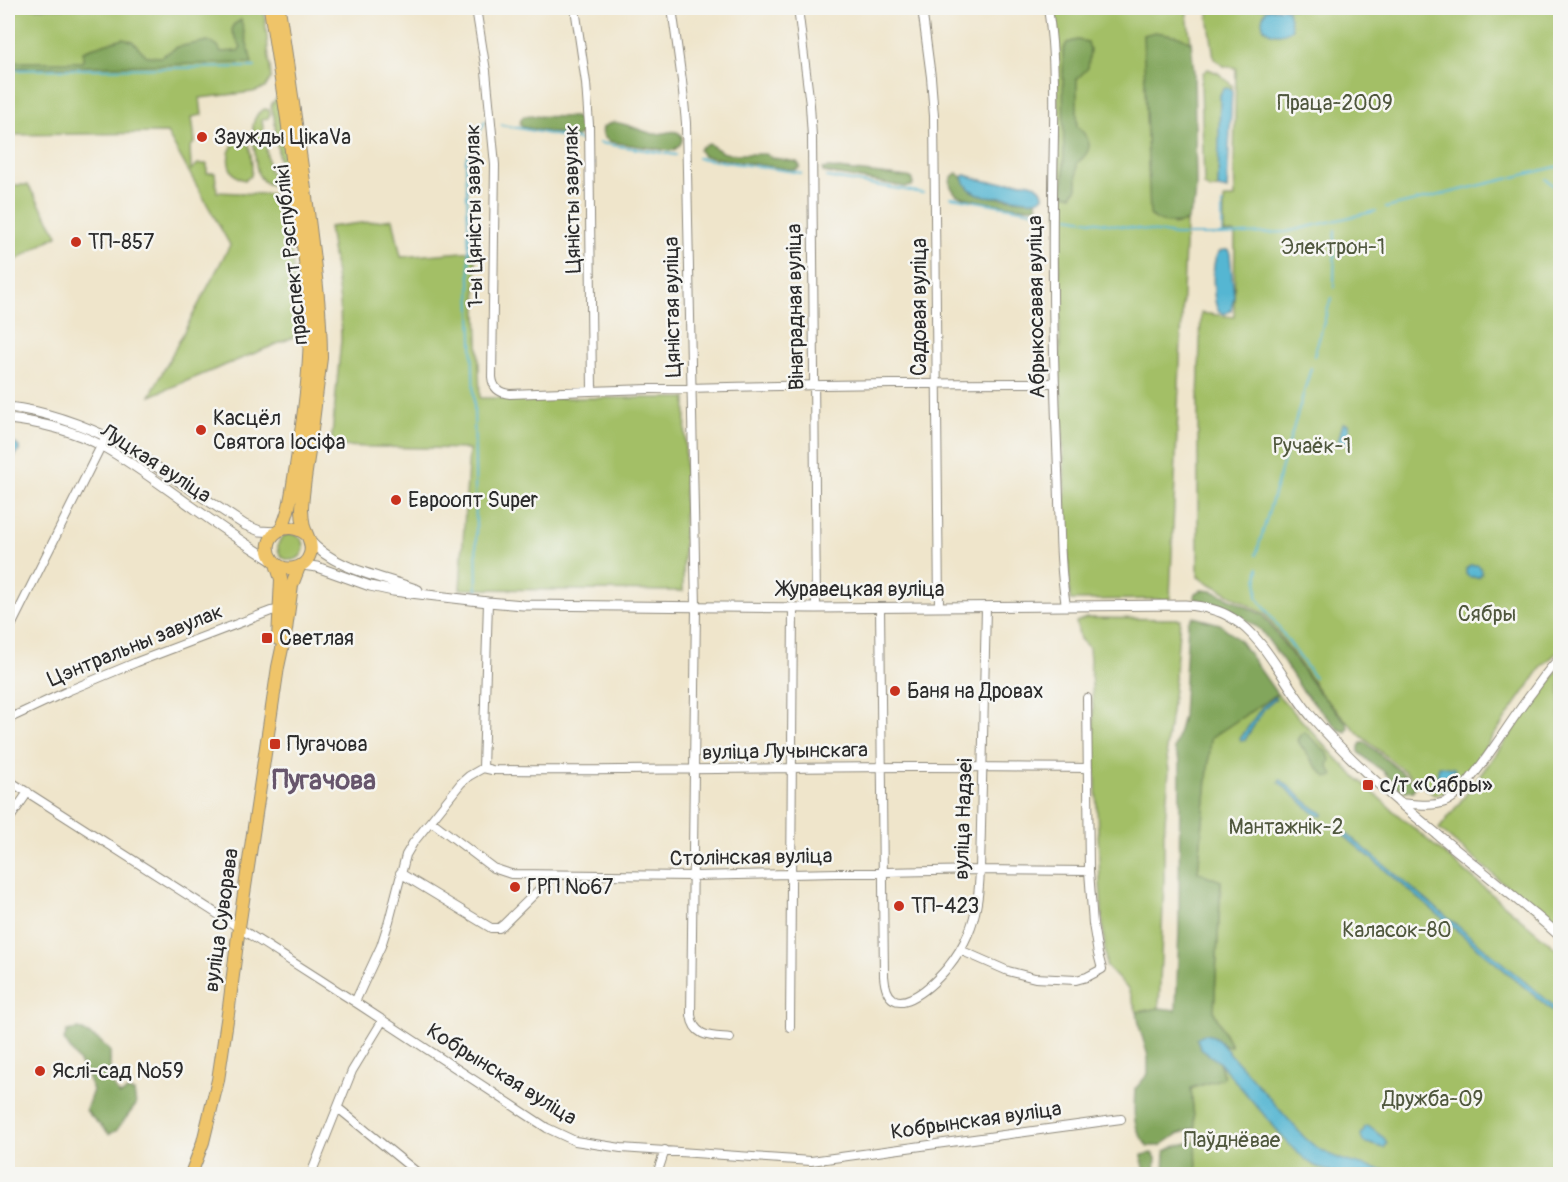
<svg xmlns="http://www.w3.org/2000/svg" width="1568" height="1182" viewBox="0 0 1568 1182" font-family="Pangolin,sans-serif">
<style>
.green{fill:#a3bf66;stroke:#677548;stroke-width:1.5}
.forest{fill:#82a65b;stroke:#566843;stroke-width:1.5}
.water{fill:#54b6d2;stroke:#40707e;stroke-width:1.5}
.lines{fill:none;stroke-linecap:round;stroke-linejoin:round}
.stream{stroke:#54b6d2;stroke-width:2}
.minor-casing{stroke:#8d887b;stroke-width:10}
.tertiary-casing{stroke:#8d887b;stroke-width:11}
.primary-casing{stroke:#8d887b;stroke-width:14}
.minor{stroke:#fff;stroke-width:8}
.tertiary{stroke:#fff;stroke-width:9}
.primary{stroke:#efc469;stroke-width:12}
.poi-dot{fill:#c8321e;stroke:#f6f6f2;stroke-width:2}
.labels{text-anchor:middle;stroke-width:5;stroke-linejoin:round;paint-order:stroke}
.park-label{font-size:21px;fill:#4f573d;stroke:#f6f6f2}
.poi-label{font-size:21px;fill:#2b2b2b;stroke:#f6f6f2;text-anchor:start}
.street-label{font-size:21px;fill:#2b2b2b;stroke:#f6f6f2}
.district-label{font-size:27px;font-weight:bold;fill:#67566c;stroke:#f6f6f2}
</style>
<rect width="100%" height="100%" fill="#f6f6f2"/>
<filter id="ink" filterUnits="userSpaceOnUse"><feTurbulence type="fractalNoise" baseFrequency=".0167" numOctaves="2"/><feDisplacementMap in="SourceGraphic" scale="12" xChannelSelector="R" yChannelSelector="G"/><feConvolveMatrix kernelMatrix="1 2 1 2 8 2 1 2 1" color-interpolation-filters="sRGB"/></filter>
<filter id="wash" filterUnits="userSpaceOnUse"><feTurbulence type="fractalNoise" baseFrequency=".008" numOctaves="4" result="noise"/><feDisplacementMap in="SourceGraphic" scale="24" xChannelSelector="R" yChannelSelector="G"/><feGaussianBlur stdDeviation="1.35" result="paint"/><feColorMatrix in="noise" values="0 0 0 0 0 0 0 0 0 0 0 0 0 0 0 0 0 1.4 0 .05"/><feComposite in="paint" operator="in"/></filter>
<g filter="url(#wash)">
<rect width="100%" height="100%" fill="#efe5cb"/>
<path class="green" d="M8 8H264L271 78 265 88 253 92 200 98 202 115 192 117 195 142 190 147 191 170 198 164H207V173H215L217 192 286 195 299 335 150 396 230 245 167 133 8 135Z
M1055 8H1186L1191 42C1176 34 1160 31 1143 35L1173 225 1186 222 1170 599 1070 600 1060 380 1057 32Z
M1207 8H1560V650L1543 665 1459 785 1447 792 1434 795 1361 736 1322 695 1265 614 1198 577V401L1201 313 1234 317 1235 233H1224V198H1235L1234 162 1236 68 1223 66 1214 58Z
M1208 69 1218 73 1232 85V90L1228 88 1223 89 1220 95 1218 188 1210 190 1204 185 1201 84 1203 73Z
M279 96 291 184 289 186 284 183 281 178 274 117 271 107 272 103Z
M265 109 269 110 270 114 268 118 262 120 269 170 270 172 276 175 277 179 275 183 272 185C266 184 263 182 260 177 255 170 256 161 255 153 253 138 248 115 265 109Z
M245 137C251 143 253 167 251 176L245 180C223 176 223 143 245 137Z
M8 185H28L58 235 8 265Z
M393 219 401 257 475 251 480 398H686L683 591 460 589 469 449 331 446 341 340 340 303 329 227Z
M278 547a13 13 0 1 1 26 0a13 13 0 1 1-26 0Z
M1086 618 1180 619 1174 689 1166 749 1169 771 1164 835V881L1159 1008 1137 1012 1128 989 1106 966 1100 883 1092 686 1089 648 1080 639 1076 622Z
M1560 667V931L1439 829 1464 797Z
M1277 694 1345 767 1397 814 1560 952V1174H1197L1195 1128 1191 1089 1224 1077 1219 1062 1224 1046 1231 1045 1214 1012 1221 882 1198 873 1211 737Z"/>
<path class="forest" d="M241 20 252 63 8 68V62H83V52L88 49 123 38 132 41 147 56 161 57 177 47 208 41 218 46 221 52 238 51 241 47 232 31 233 25Z
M1155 32 1179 36 1191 42 1194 72 1196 184 1195 201 1186 222C1171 225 1163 224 1150 216L1143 35Z
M1077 40 1088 42 1090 50 1088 68 1077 79V126C1092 140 1094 150 1077 163V188L1072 195H1068L1064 193 1063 50 1067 43Z
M524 116 575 117 583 122 585 128 584 133 576 137 527 128 522 127 520 124 521 119Z
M613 122C627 123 640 131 654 134 661 135 671 130 677 132 688 137 679 149 670 151L611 142C604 138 601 135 603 127Z
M709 144 722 152 729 154H765L774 158 797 162 800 166 799 168 794 170 703 156 699 150 701 147Z
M829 168 907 177 911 178 913 184 912 186 905 187 823 172V169Z
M957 173C965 177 965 186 972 191 981 198 1022 200 1035 200L1038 206C1026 211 971 200 957 195 950 188 946 179 957 173Z
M1201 590 1212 591 1225 596 1263 615 1317 690 1346 722 1348 728 1346 732 1338 729 1302 690 1284 662 1261 630 1237 614 1220 606 1196 599 1194 597 1195 593Z
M1193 617 1220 624 1241 642 1277 694 1211 738 1198 872 1221 881 1214 1012 1231 1046H1224L1213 1036 1197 1039 1201 1049 1219 1062 1224 1078 1191 1088 1195 1128 1178 1134 1160 1146H1148C1131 1129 1134 1111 1135 1089L1148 1074V1056L1140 1029 1137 1012 1159 1008 1176 1010 1179 929 1180 761 1174 749 1183 716 1188 622Z
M1305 732 1328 754 1330 760 1328 765 1333 776 1327 778 1315 765 1297 740 1301 734Z
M1361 743H1366L1412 781 1415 787 1412 792 1401 790 1383 771 1371 763 1359 752V747Z
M79 1029 99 1040 110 1051C111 1071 106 1079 120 1095L127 1091 134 1092 136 1105 116 1131 109 1134C102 1126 92 1119 86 1110L93 1090 84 1070 64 1040 67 1031Z
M1196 1141 1197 1174H1164L1165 1151 1176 1146Z
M1152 1153 1156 1158 1155 1174H1146L1142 1161V1155Z"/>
<path class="water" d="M1282 8 1288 10 1292 29C1276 41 1253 30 1266 10Z
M1228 88 1232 90 1227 190 1218 188 1220 95 1223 89Z
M965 175C975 177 984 182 994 182 1007 183 1044 176 1043 197 1039 199 1039 200 1035 200 1025 201 1016 198 1007 197 996 196 984 198 974 192 968 189 965 184 963 177Z
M1224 250H1228L1230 254 1234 297 1231 310 1225 314 1219 312C1213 304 1211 265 1217 255 1219 251 1220 251 1224 250Z
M1343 423 1348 424 1349 429 1348 442 1345 444 1338 441Z
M8 441H12L19 447V451L8 464Z
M1470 565H1477L1481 568 1482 573 1479 577H1469L1466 574V569Z
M1275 697 1276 699 1264 709 1245 740 1241 741 1240 739 1262 707Z
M1439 766 1454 768 1455 770 1440 782 1437 778Z
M1280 779 1315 809 1323 813V816H1320L1314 813 1279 782Z
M1335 824 1560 1011V1017L1335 828 1334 825Z
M1204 1034 1213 1036 1219 1041 1304 1137C1330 1163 1369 1166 1403 1174H1337L1315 1166 1306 1160 1288 1143 1219 1062 1201 1049 1197 1039 1198 1037Z
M1368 1126 1384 1138 1387 1143 1384 1148 1363 1142 1361 1135 1365 1127Z"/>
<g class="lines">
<path class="stream" d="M8 70 255 67
M502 125 580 140
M600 143 676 155
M698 158 801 173
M826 177 923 193
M1546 179 1560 191
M951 197 1044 213
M1386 208 1560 166
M1068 217 1175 235H1222L1286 232 1376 211
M1222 234V204
M1334 288 1335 230
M1314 356 1331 298
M1256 555 1311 368
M1258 568 1257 597 1314 677
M477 595 474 401 466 160 485 121"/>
</g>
</g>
<g filter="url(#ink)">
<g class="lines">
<defs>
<path id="minor" d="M476 8 486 71 495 165 492 377C493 388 499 393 510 394 691 387 873 383 1054 383
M575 8 586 83 589 125 592 390
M672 8 682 81 686 123 696 607 691 1015C694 1038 712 1036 730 1038
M798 8 810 105 812 137 816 608
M922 8 931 77 934 116 939 607
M1048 8C1058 72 1053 138 1053 202 1052 292 1054 381 1058 470 1060 516 1059 562 1066 606
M880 607 884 976C888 1028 932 986 948 967 956 957 963 946 968 934 977 914 979 892 980 870L986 607
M8 632 106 436
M8 719 70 690 137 662 271 611 279 610
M483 768 492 770C593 771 692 769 792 768 891 766 989 767 1088 768
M8 780 355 1002 547 1128 575 1141 621 1148 811 1161 1121 1119
M1399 803C1414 804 1431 807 1445 802 1459 796 1466 784 1475 773 1496 746 1513 717 1534 690 1542 679 1550 667 1560 658
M8 821 28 792
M431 821 493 868 511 874 693 876 980 870 1089 871
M400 873 491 928H499L503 925 554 875
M960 950 1008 971 1035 978 1076 980 1087 977 1102 969 1098 954 1093 924 1089 871 1087 698
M355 1002 381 946 389 921 406 855 413 843 461 783 469 776 483 768 488 602
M790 1027 793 607
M338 1108 419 1174
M311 1174 352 1071 383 1020
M657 1174 665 1150"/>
<path id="tertiary" d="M8 407C47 411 86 426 122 444L245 525 260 531 277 532
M8 419C39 422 76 431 104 447 136 465 164 487 194 508 220 527 247 545 274 562
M309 540C336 570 381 576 418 590
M302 565 317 567 370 586 393 591 488 602 523 605 816 608 1185 605C1201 606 1218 609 1232 618 1266 638 1286 687 1312 717 1385 800 1477 863 1560 936"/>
<path id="primary" d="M270 8 287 119 309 292C313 351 305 408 296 466 292 487 291 510 281 529
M279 8C289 75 299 143 308 212 314 260 321 309 321 358 317 387 314 416 310 445 307 466 303 487 302 509 302 515 303 522 304 527 307 536 313 544 310 554 305 570 283 574 273 560 258 539 285 516 307 535
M276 564 281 579 278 639
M191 1174 203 1142 218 1080 229 1007 239 927 278 667 286 630 292 585 299 567"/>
</defs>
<use href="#minor" class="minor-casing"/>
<use href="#tertiary" class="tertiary-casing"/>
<use href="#primary" class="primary-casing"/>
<use href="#minor" class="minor"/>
<use href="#tertiary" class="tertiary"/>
<use href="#primary" class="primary"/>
</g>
</g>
<g class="poi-dot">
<circle cx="202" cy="137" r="6"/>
<circle cx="76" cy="242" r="6"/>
<circle cx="201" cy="430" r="6"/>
<circle cx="396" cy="500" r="6"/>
<rect x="261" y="632" width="12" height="12" rx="3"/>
<circle cx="895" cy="691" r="6"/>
<rect x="269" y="738" width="12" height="12" rx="3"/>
<rect x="1362" y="779" width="12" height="12" rx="3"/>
<circle cx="515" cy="887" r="6"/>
<circle cx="899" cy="906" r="6"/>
<circle cx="40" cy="1071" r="6"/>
</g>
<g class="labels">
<g class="park-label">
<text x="1335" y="110">Праца-2009</text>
<text x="1333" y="254">Электрон-1</text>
<text x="1312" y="453">Ручаёк-1</text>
<text x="1487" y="621">Сябры</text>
<text x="1286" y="834">Мантажнік-2</text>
<text x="1397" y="937">Каласок-80</text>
<text x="1433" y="1106">Дружба-09</text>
<text x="1232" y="1147">Паўднёвае</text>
</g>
<g class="poi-label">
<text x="214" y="144">Заужды ЦікаVа</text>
<text x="88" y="249">ТП-857</text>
<text x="213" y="425">Касцёл<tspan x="213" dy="24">Святога Іосіфа</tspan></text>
<text x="408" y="507">Евроопт Super</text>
<text x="279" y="645">Светлая</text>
<text x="907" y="698">Баня на Дровах</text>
<text x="287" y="751">Пугачова</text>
<text x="1380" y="792">с/т «Сябры»</text>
<text x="527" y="894">ГРП №67</text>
<text x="911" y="913">ТП-423</text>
<text x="52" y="1078">Яслі-сад №59</text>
</g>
<g class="street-label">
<text transform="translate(572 199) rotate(-91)" y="7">Цяністы завулак</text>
<text transform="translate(474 216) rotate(-91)" y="7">1-ы Цяністы завулак</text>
<text transform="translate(291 255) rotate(-96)" y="7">праспект Рэспублікі</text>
<text transform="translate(672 307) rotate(-91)" y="7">Цяністая вуліца</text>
<text transform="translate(795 307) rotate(-91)" y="7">Вінаградная вуліца</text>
<text transform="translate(919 307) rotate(-90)" y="7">Садовая вуліца</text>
<text transform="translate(1036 307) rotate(-91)" y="7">Абрыкосавая вуліца</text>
<text transform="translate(156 463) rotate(33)" y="7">Луцкая вуліца</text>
<text x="861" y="596">Журавецкая вуліца</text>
<text transform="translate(135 645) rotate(-22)" y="7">Цэнтральны завулак</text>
<text transform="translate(785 751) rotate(-1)" y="7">вуліца Лучынскага</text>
<text transform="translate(963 819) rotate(-88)" y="7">вуліца Надзеі</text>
<text transform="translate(751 857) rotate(-1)" y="7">Столінская вуліца</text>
<text transform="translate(221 920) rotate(-82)" y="7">вуліца Суворава</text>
<text transform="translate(502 1074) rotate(32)" y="7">Кобрынская вуліца</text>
<text transform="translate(976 1120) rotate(-8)" y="7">Кобрынская вуліца</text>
</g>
<g class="district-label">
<text x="324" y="789">Пугачова</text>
</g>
</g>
<rect width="1568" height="1182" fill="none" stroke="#f6f6f2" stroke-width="30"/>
</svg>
